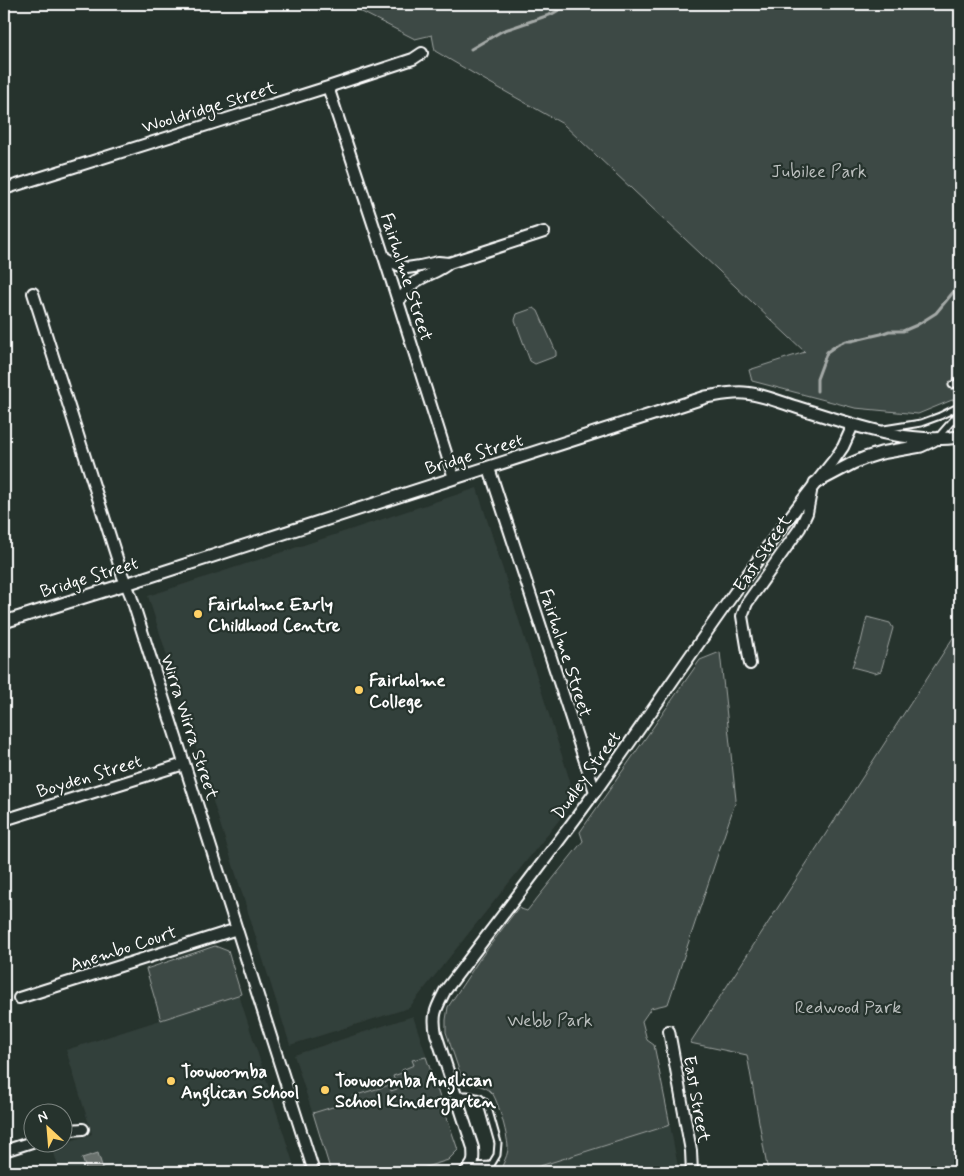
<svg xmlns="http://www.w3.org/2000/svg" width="964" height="1176" viewBox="0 0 964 1176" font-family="Mynerve,sans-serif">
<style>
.built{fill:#333f3a}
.green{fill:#3e4944;stroke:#9ea4a2}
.water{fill:#67706c;stroke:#a4a9a7}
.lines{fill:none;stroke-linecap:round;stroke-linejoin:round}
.stream{stroke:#a4a9a7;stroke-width:3}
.service-casing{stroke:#fff;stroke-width:9}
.minor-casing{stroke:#fff;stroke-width:14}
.tertiary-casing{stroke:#fff;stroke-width:15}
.service{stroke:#26332d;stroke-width:5}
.minor{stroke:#26332d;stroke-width:10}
.tertiary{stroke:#26332d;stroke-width:11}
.poi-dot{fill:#ffd166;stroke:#26332d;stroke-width:2}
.labels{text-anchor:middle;stroke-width:4.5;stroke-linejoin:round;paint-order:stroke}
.street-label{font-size:18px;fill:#fff;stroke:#26332d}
.park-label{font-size:18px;fill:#bbbfbe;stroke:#26332d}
.poi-label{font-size:18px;font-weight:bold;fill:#fff;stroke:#26332d;text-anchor:start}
</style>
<rect width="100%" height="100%" fill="#26332d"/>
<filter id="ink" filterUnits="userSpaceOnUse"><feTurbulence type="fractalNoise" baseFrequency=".02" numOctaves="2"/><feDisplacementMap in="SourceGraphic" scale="10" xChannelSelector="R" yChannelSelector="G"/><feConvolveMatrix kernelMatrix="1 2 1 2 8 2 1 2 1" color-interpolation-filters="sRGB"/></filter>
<g filter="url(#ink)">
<path class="built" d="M477 488 571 784 568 809 409 1008 290 1045 148 596Z
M239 995 296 1172H60L52 1147 92 1134 66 1050Z
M413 1016 458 1150 449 1161 414 1172H331L294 1055Z
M670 1125 679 1172H521Z"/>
<path class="green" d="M346 4H960V373L950 383 957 398 918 414 887 411 855 408 752 381 749 370 805 352 563 124 483 79 435 51 432 35 415 39Z
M534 308 538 311 556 352V356L535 364 530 361 515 320 517 314Z
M867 617 890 623 893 628 881 671 875 673 852 667 861 642Z
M960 627V1172H768L747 1055 690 1043Z
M720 652 736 800 668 1004 651 1008 642 1021 647 1040 654 1045 670 1125 521 1172H500C502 1165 507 1157 508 1150 509 1140 498 1100 492 1093 484 1083 469 1087 461 1076L446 1032V1020L448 1007 479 960 518 908 527 911 583 841 580 832 700 660Z
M215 946 228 951 241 994 161 1020 146 969Z
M426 1057 458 1150 448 1160 410 1172H331L313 1113 349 1102 350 1105 355 1104 353 1096 390 1085 391 1091 397 1089 393 1076 402 1073V1070L414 1065 412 1060Z"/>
<path class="water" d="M98 1153 104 1172H87L82 1158Z"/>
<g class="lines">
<path class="stream" d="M471 49 502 31 552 14 569 4
M817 391V379L827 352 837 345 846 341H851L881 334 889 331H903L917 325 936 313 960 284"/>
<defs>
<path id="service" d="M952 385 960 381
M884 429 921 423 940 416 960 406
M939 436 960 412
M456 1095H467L480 1098 487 1104 498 1143 497 1155 491 1165 472 1166"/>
<path id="minor" d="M328 87 384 257 454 478
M4 189 328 87 413 59 422 53
M384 257 398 265 407 268 420 266 438 262 449 263
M33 293 122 574 131 596 314 1172
M398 302C403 296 408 288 414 283 425 275 439 272 449 263L544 232
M489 468 595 792
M750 664 742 616 747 603 800 528 807 513 811 492
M4 820 184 764
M19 998 237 929
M669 1031 691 1151 692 1172
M62 1133 70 1130 83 1129
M4 1151 32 1142
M465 1172C474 1164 474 1161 473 1148L436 1034C432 1014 436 1009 445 991 495 925 546 859 595 792 674 681 749 566 834 460L843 447 853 425"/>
<path id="tertiary" d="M815 483 853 463 865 458 881 453 921 446 934 440
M4 622 126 584 706 397C719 395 731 392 744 393 762 394 779 402 796 407 849 423 903 445 960 437"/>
</defs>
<use href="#service" class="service-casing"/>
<use href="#minor" class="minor-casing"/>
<use href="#tertiary" class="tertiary-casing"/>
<use href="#service" class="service"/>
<use href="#minor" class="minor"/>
<use href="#tertiary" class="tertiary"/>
</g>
</g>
<g class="poi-dot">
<circle cx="198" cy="614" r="5"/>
<circle cx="359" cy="690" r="5"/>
<circle cx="171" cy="1081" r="5"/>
<circle cx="325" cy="1090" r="5"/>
</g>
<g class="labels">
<g class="street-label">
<text transform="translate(209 107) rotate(-17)" y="6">Wooldridge Street</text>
<text transform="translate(407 277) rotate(72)" y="6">Fairholme Street</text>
<text transform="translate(474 454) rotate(-17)" y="6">Bridge Street</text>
<text transform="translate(762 553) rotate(-56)" y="6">East Street</text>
<text transform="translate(89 577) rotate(-17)" y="6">Bridge Street</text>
<text transform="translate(566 653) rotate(72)" y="6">Fairholme Street</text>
<text transform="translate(190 727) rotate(72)" y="6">Wirra Wirra Street</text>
<text transform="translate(586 775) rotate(-54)" y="6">Dudley Street</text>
<text transform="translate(89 776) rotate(-17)" y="6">Boyden Street</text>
<text transform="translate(123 948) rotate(-18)" y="6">Anembo Court</text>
<text transform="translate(697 1099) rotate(80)" y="6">East Street</text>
</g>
<g class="park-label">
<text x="819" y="177">Jubilee Park</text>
<text x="848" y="1013">Redwood Park</text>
<text x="550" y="1026">Webb Park</text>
</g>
<g class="poi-label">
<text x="208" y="610">Fairholme Early<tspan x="208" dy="21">Childhood Centre</tspan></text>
<text x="369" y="686">Fairholme<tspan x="369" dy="21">College</tspan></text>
<text x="181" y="1077">Toowoomba<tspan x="181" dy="21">Anglican School</tspan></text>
<text x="335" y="1086">Toowoomba Anglican<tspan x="335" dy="21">School Kindergarten</tspan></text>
</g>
</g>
<rect width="964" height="1176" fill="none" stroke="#26332d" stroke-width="20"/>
<rect x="10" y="10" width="944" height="1156" fill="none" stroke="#fff" stroke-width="2" filter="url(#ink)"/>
<g transform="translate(48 1128) rotate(334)"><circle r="24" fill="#26332d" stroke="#7d8581"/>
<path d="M0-4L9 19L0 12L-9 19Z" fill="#ffd166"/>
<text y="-8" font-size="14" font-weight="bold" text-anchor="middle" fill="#ffffff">N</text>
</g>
</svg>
